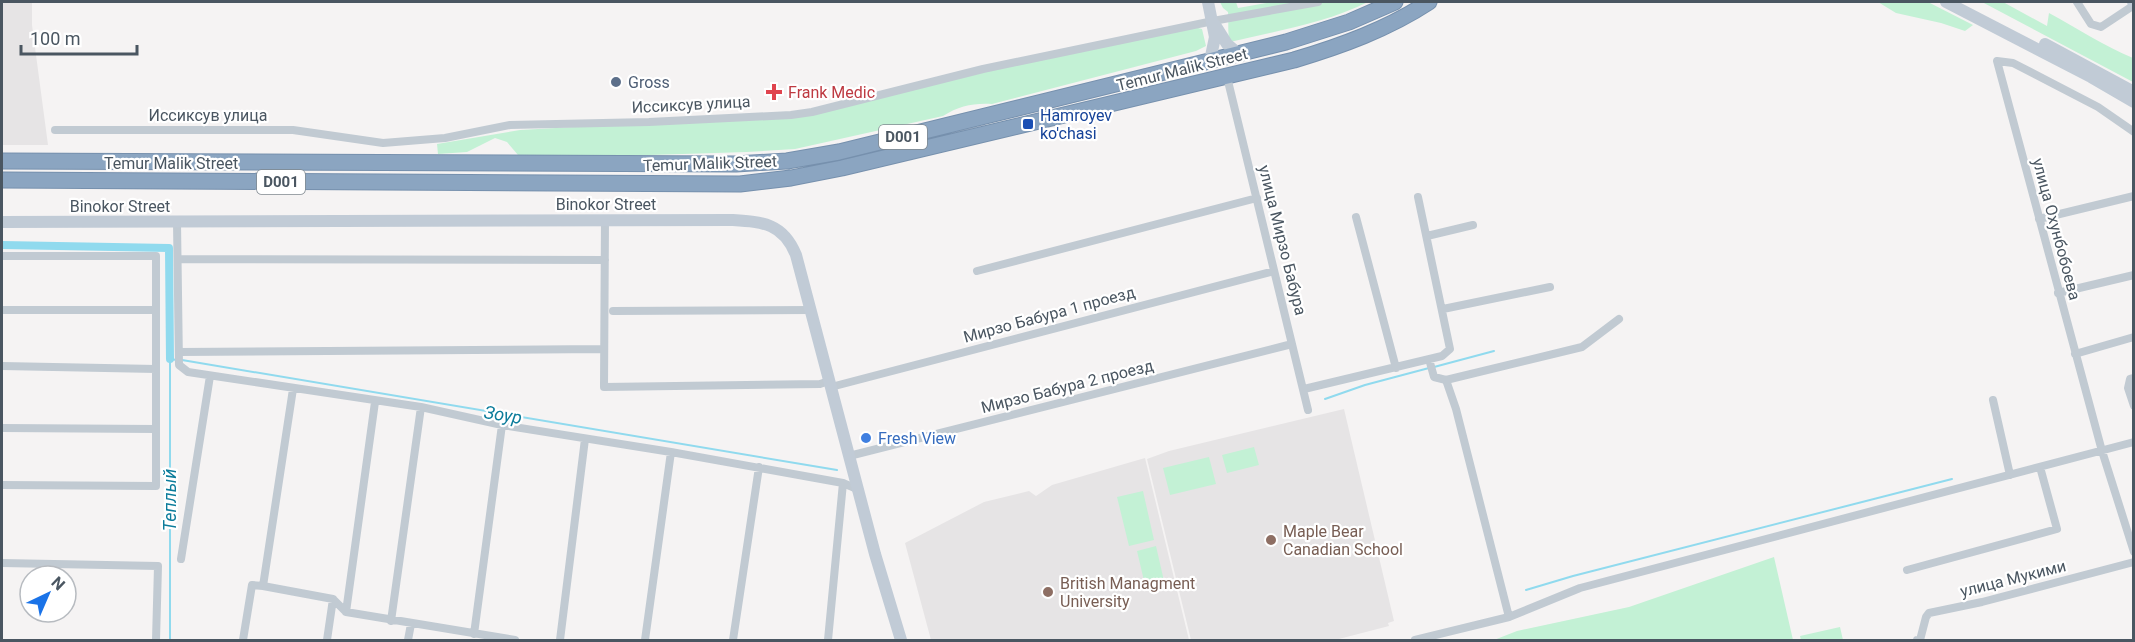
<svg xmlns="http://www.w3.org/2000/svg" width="2135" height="642" viewBox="0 0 2135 642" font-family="Roboto,sans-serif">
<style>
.education{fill:#e6e4e5}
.green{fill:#c3f1d5}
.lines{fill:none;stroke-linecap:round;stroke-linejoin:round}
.stream{stroke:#90daee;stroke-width:2}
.canal{stroke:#90daee;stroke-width:8}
.highway-casing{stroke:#7690ad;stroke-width:17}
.street{stroke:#c1cad2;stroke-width:8}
.secondary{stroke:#c1cbd6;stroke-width:12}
.highway{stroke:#8ba5c1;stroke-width:15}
.service-dot{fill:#5c6f8a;stroke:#fff;stroke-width:2}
.health-dot{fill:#e0444e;stroke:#fff;stroke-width:2}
.transit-dot{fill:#1a4fb4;stroke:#fff;stroke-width:2}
.shop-dot{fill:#3f7fe0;stroke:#fff;stroke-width:2}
.education-dot{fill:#8d6e63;stroke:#fff;stroke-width:2}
.labels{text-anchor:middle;stroke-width:4.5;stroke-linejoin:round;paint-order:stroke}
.shield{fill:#fff;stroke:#808990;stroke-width:1.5}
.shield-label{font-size:15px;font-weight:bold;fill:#4a5661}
.street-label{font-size:16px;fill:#4a5661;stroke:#fff}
.service-label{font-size:16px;fill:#4e5e75;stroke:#fff;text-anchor:start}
.health-label{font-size:16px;fill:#be3a42;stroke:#fff;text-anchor:start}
.transit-label{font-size:16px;fill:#164399;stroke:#fff;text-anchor:start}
.shop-label{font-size:16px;fill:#366cbe;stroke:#fff;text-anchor:start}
.education-label{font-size:16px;fill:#785e54;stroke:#fff;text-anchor:start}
.water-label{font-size:18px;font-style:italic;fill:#0c7c9b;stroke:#fff}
</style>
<rect width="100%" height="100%" fill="#f5f3f3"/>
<path class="education" d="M2 2H32V25L48 145H2Z
M1344 409 1394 621 1388 623 1389 626 1335 640H1191L1147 459 1169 451Z
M1145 458 1189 640H931L905 543 984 502 1029 491 1036 496 1052 485Z"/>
<path class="green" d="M1220 2H1236L1238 8 1272 2H1368C1326 23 1276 31 1230 42 1227 31 1229 22 1228 12L1223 8Z
M1878 2H1928L1973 25 1965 31 1941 23 1896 13Z
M1982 2H2003L2047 26 2049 13C2077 28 2104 46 2133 58V82Z
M1190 26 1202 29 1206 46 1196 51 992 104C973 103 959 106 943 116L795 149 747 152 618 156 518 155 507 142 495 138 467 152 438 154 437 144 520 130 791 115Z
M1254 447 1259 465 1227 473 1222 455Z
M1209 457 1216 484 1170 495 1163 468Z
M1143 491 1154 540 1129 546 1117 497Z
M1156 546 1164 581 1145 585 1137 551Z
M1774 557 1793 640H1494L1517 631 1629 607Z
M1840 627 1843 640H1801L1800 636Z"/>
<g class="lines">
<path class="stream" d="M182 360 837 470
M1434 367 1494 351
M1325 399 1365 385 1429 368
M1526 590 1573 576 1952 479
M170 640V359L177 360"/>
<path class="canal" d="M2 245 169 248 170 359"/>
<defs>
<path id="highway" d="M2 161 736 164 787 161 839 152 1286 42 1349 22 1395 2
M2 180 740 184 791 178 842 168 1294 60C1341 46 1388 29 1429 2"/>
</defs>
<use href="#highway" class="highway-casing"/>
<path class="street" d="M2077 2 2091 24 2101 27 2134 5
M1227 77 1308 410
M55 130H293L383 143 445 138 510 125 649 122 791 115 812 112 983 69 1213 21 1318 2
M2134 132 2098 107 2013 63 1997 61 2102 451 2134 552
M1356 217 1396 368
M2039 219 2134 196
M605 220 604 387 820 384 829 381
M177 222 179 365 188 372 421 407 502 425 671 452 843 483 857 489
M1427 236 1473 225
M2 256H156V486L2 485
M179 259 605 260
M977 271 1257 198
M2058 293 2134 275
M1443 309 1550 287
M2 310H156
M613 311 811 310
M179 352 603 349
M2075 354 2134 337
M1429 359 1434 377 1446 380 1456 409 1509 617
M2 366 156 369
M2134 378 2130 379 2128 388 2134 406
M1446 380 1582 347 1619 319
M831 387 1274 271
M1304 389 1442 356 1450 349 1418 197
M1993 400 2010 475
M2 428 156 429
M849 456 1292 344
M181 559 210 376
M2 563 158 566 156 640
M1907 570 2057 529 2040 467
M263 586 333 599 346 612 515 640
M346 612 375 402
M391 621 421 407
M474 634 502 425
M243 640 252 585 263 586 293 389
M327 640 333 599
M408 640 411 624
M560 640 585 439
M645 640 671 452
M733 640 759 467
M828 640 843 483
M1415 640 1509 617 1580 588 2134 442
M1917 640H1920L1926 617 1929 613 1982 602 2134 562"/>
<path class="secondary" d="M1208 2 1215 37 1210 61
M1946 2 2091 77 2134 102
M2133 2H2134
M1215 25 1227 44 1239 54
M2045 44 2134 92
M2 222 732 220C763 222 783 223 796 255L875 554 901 640"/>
<use href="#highway" class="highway"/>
</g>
<circle class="service-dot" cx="616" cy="82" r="6"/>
<path class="health-dot" d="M771 83h6v6h6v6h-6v6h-6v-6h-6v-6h6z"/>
<rect class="transit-dot" x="1022" y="118" width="12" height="12" rx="3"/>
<circle class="shop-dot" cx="866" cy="438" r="6"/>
<g class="education-dot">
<circle cx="1271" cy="540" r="6"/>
<circle cx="1048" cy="592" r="6"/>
</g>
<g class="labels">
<g class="shield">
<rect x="879" y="125" width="48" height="24" rx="4.5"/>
<rect x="257" y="170" width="48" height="24" rx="4.5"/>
</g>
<g class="shield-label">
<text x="903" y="142">D001</text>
<text x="281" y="187">D001</text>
</g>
<g class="street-label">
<text transform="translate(1182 69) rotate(-14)" y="6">Temur Malik Street</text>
<text transform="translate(691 104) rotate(-3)" y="6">Иссиксув улица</text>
<text x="208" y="121">Иссиксув улица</text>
<text x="171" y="169">Temur Malik Street</text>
<text transform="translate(710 163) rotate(-2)" y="6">Temur Malik Street</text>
<text x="606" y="210">Binokor Street</text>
<text x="120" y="212">Binokor Street</text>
<text transform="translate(2057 229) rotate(75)" y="6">улица Охунбобоева</text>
<text transform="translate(1283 240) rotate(76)" y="6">улица Мирзо Бабура</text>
<text transform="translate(1049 314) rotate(-15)" y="6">Мирзо Бабура 1 проезд</text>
<text transform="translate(1067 386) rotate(-14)" y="6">Мирзо Бабура 2 проезд</text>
<text transform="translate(2013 578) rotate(-14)" y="6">улица Мукими</text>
</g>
<g class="service-label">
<text x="628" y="88">Gross</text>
</g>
<g class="health-label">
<text x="788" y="98">Frank Medic</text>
</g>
<g class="transit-label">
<text x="1040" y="121">Hamroyev<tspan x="1040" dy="18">ko'chasi</tspan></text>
</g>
<g class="shop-label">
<text x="878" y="444">Fresh View</text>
</g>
<g class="education-label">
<text x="1283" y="537">Maple Bear<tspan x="1283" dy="18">Canadian School</tspan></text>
<text x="1060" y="589">British Managment<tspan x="1060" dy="18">University</tspan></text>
</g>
<g class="water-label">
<text transform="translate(503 415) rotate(9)" y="6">Зоур</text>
<text transform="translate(170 500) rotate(-90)" y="6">Теплый</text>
</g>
</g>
<rect width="2135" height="642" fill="none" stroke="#4a5661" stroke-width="6"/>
<g transform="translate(48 594) rotate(44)"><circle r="28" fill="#ffffff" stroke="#b7bbc0" stroke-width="1.5"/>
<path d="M0-4.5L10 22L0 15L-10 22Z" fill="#1a73e8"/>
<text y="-9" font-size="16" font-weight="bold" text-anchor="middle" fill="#4a5661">N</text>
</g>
<path d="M21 45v9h116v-9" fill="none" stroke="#4a5661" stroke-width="3"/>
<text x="30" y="45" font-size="18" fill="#4a5661" stroke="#ffffff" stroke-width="4.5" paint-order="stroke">100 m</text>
</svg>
